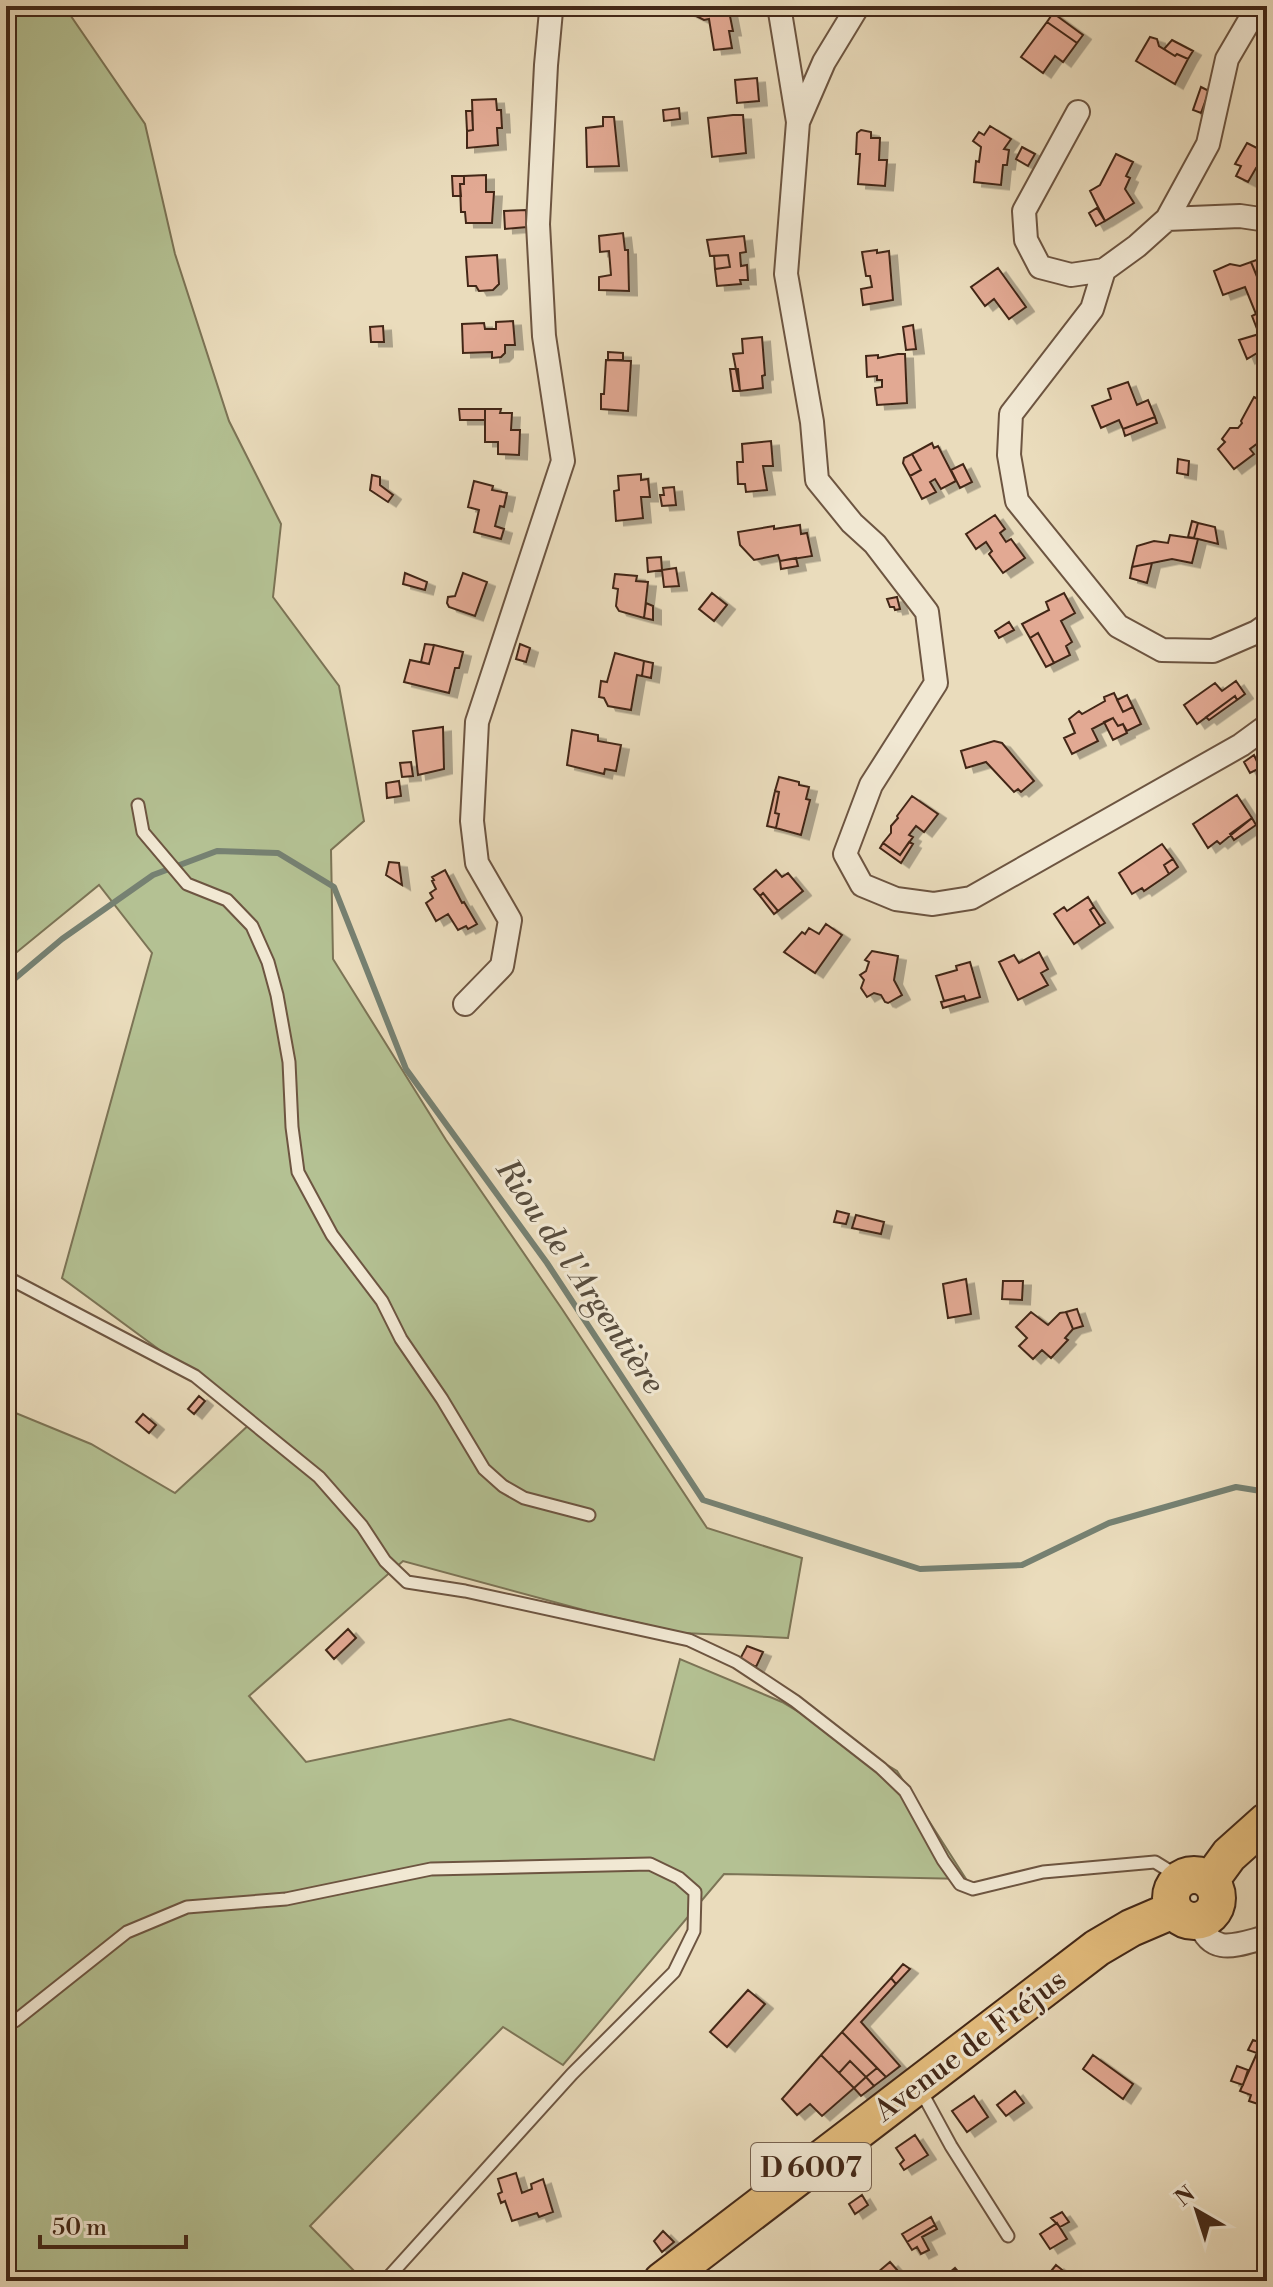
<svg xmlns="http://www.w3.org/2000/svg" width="1273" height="2287" viewBox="0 0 1273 2287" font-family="'Libre Bodoni',serif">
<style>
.green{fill:#b4c193;stroke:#7c7456;stroke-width:2}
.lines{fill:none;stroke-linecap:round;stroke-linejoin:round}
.stream{stroke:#768172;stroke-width:6}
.building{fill:#e2a993;stroke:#432818;stroke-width:2;filter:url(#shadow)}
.lane-casing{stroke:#6d5541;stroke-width:15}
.street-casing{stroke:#6d5541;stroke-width:26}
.primary-casing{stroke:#432818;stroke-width:40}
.lane{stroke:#f1e8d3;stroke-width:11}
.street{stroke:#f1e8d3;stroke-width:22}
.primary{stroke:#e5be7e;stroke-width:36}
.labels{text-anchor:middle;stroke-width:6;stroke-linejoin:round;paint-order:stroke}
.shield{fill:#f1e8d3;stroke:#776250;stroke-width:2}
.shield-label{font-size:28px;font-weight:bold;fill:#432818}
.street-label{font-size:30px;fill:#432818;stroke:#f1e8d3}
.water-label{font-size:32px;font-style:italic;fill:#584d3e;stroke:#f1e8d3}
</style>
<defs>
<filter id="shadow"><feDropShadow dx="8" dy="4.5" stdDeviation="0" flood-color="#0004"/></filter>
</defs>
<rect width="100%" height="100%" fill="#eadcbc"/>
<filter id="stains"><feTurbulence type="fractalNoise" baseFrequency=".0025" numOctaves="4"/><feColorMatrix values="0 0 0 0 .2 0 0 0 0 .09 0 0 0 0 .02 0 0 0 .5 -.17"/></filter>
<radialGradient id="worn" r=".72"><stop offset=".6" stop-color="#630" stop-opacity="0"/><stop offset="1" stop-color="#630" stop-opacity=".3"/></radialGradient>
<path class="green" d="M6 6H64L145 124 175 254 229 421 281 524 273 597 339 686 364 821 331 850 333 959 446 1140 562 1309 707 1528 802 1558 788 1638 683 1633 591 1612 403 1561 249 1696 306 1762 510 1719 654 1760 680 1659 782 1702 897 1771 966 1879 724 1874 563 2065 503 2027 310 2226 364 2281H6V1409L91 1444 175 1493 252 1422 195 1376 62 1278 152 953 99 885 6 961Z"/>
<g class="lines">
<path class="stream" d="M6 986 62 939 153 875 217 851 278 853 334 887 406 1069 547 1263 703 1500 920 1569 1022 1565 1109 1523 1236 1487 1267 1492"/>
</g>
<path class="building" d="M681 6H728L733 31H729L732 48 714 50 709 19 704 20 680 8Z
M1053 13 1083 35 1077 43 1047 22Z
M1047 22 1077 43 1063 62 1055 56 1043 73 1021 57Z
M1150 37 1157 39 1159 46 1175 56 1177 54 1188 59 1175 84 1136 61Z
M1172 40 1193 51 1188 59 1177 54 1175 56 1164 49Z
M757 78 759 101 737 103 735 80Z
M1201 87 1209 91 1201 113 1193 110Z
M496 99 497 110H501L502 128H497L498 145 467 148V131L473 130 472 100Z
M679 108 680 119 664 121 663 110Z
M466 111H472L473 130 467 131Z
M733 115H743L746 153 712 157 708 118Z
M603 117H614L619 166 587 167 586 128 603 126Z
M990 126 1011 139 1004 149 1009 150 1007 165H1003L1001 185 974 182 976 161 979 162 981 147 973 141 979 132 984 135Z
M861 130 871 132V138H880L879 160H887L885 186 858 184 860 154H856L857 133Z
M1247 143 1267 153V174L1256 168 1248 182 1236 176 1241 166 1235 164Z
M1022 147 1035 154 1028 166 1016 159Z
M1116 154 1133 162 1126 176 1130 178 1125 189 1134 203 1105 221 1090 191 1100 185Z
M486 175V192H494L492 223H466L465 212H461L460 184H464V176Z
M452 176H464V184H460L461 196H453Z
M1097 208 1105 221 1096 226 1089 213Z
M526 210 527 227 505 229 504 211Z
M623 233 625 250H628L629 291 599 290V277L611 275 609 251 600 252 599 236Z
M744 236 746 252 740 253 741 266 747 265 748 280H740L741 284 717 286 715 269 730 267 728 255 710 256 707 240Z
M877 250V253L889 251 893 300 863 305 861 289 872 287 870 276H866L862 252Z
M497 255 499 284 493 290 479 291 476 286H468L466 257Z
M728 255 730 267 715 269 714 256Z
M1267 256V301L1251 262Z
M1251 262 1267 301V347L1247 359 1239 340 1259 334 1252 316 1256 314 1245 287 1223 295 1214 271 1230 264 1240 266Z
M998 268 1026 307 1009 319 994 299 985 306 971 287Z
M513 321 515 345H505V353L501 357 492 358V352L463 353 462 324 484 323 485 329H496V322Z
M913 325 916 349 906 350 903 327Z
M383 326 384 342H371L370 327Z
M762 337 765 375 762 376 763 388 740 391 733 354 743 353 742 339Z
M608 352 623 353V360H608Z
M898 354H905L907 403 877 405 875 388 882 387V380H877V376L867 377 866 356 878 355V358Z
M606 360 631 361 628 411 601 409V394H604Z
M730 369H738L740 391H733Z
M1128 382 1137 405 1148 400 1155 417 1123 429 1119 420 1101 428 1092 406 1111 399 1108 389Z
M1254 397 1267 404V422L1262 431 1266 437 1250 449 1254 454 1234 469 1218 449 1225 442 1222 439 1230 428H1238L1242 423 1241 421Z
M459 409H485V420H460Z
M485 409H501L500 413H512L511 430H520L519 455 498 454V442H485Z
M1155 417 1157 423 1125 436 1123 429Z
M771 441 773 466H763L767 490 746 492 745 484H738L737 462H743L742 444Z
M932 443 934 448 938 446 956 481 941 489 935 479 930 482 936 492 922 499 910 476 921 470 912 454Z
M912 454 921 470 910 476 903 463 904 458Z
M1178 459 1189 461 1188 475 1177 473Z
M963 464 972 482 960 488 951 470Z
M641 474V480L648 479 650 497H641L643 518 616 521 614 491 619 490 618 476Z
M372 475 380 477V485L393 495 388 502 370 490Z
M474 481 493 486 492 490 507 493 504 507 500 506 495 526 504 529 501 539 474 532 479 510 468 507Z
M674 487 676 505 662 506 660 495H664L663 488Z
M995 515 1005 529 1000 533 1006 542 1011 539 1025 558 1003 573 989 554 992 551 986 542 976 549 966 534Z
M1192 521 1198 523 1194 538 1188 537Z
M1198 523 1215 527 1218 544 1194 538Z
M800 525 801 534 807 533 812 556 780 561 778 555 754 560 740 545 738 532 774 526V529Z
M1170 535 1198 539 1192 563 1172 559 1132 567 1137 546 1154 541 1168 543Z
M661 557 662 570 648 572 647 558Z
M796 558 798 566 781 569 780 561Z
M1152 563 1147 583 1130 578 1132 567Z
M676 568 679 586 664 587 662 570Z
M405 573 427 582 425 590 403 584Z
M463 573 487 582 475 616 449 607 447 603 448 597 455 596Z
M615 574 637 576 636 581 648 582 644 618 619 611 616 606 618 589 613 588Z
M712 593 727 605 714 621 699 609Z
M1064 593 1075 613 1061 621 1072 642 1066 646 1070 655 1054 663 1038 633 1030 638 1022 624 1049 610 1046 602Z
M897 597 900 609 895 610 894 607H890L887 599Z
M646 603 653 606V620L644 618Z
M1009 622 1014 630 999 638 995 631Z
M1038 633 1054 663 1046 667 1030 638Z
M425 644 434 645 429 664 421 662Z
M520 644 530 648 526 662 516 659Z
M434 645 463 652 459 668H455L449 693 404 682 410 660 429 664Z
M615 653 644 661 642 676 637 675 631 710 608 706 604 698 599 697 601 681 607 682Z
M644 661 653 663 651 678 642 676Z
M1236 681 1245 694 1237 700 1235 696 1197 724 1184 705 1215 683 1222 691Z
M1114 693 1123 712 1133 707 1141 724 1127 731 1123 724 1118 726 1113 718 1092 729 1098 741 1072 754 1064 738 1075 733 1069 719 1079 711 1082 714 1105 701 1104 697Z
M1127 695 1133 707 1123 712 1117 700Z
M1235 696 1237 700 1209 720 1206 717Z
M1113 718 1118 726 1123 724 1127 733 1113 740 1104 722Z
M443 727 444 769 418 775 413 731Z
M572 730 598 735V741L621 745 616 771 605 769 604 774 567 765Z
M994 741 1002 743 1034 781 1021 792 1018 789 1014 792 986 762 966 768 961 751Z
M1254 755 1260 768 1250 773 1244 762Z
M411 762 413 776 402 777 400 763Z
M779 777 799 782V785L809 787 806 799 810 800 801 835 776 828 779 814 775 813 779 792 775 791Z
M399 781 401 796 387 798 386 783Z
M775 791 779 792 775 813 779 814 776 828 767 826Z
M1237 795 1252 818 1220 844 1217 841 1208 848 1193 824Z
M912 796 938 814 924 832 916 826 909 835 913 837 900 855 883 843 891 833V826L898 818 897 816Z
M1252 818 1256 825 1234 840 1230 834Z
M909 842 913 844 901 863 880 848 883 843 900 855Z
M1162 844 1173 859 1164 865 1169 874 1144 891 1142 888 1132 894 1119 873Z
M1173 859 1178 867 1169 874 1164 865Z
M389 862 399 863 402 885 386 875Z
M445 870 462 903 464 902 477 924 468 929 466 926 458 930 448 914 436 921 426 903 433 898 430 893 436 889 432 881 434 880 432 877Z
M776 870 782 877 788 873 803 891 778 911 763 893 760 896 754 889Z
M763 893 778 911 774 914 760 896Z
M1088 897 1094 907 1090 910 1100 926 1074 944 1054 914 1064 907 1067 911Z
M1094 907 1105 923 1100 926 1090 910Z
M826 924 842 935 815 973 784 952 802 932 805 934 809 928 819 934Z
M872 951 898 956 894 980 902 995 888 1003 885 1002 881 995 874 993 867 997 861 988 864 980 860 975 866 971 869 962 865 960Z
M1039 952 1048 969 1041 973 1048 985 1018 1000 999 962 1014 955 1019 963Z
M970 962 980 997 966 1001 964 996 944 1001 936 976 957 970 956 966Z
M964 996 966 1001 943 1008 941 1002Z
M837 1211 849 1214 846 1224 834 1222Z
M856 1215 884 1222 881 1234 852 1228Z
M966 1279 971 1314 948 1318 943 1284Z
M1003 1281H1023L1022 1300 1002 1299Z
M1077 1309 1083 1326 1073 1329 1066 1312Z
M1031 1312 1048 1325 1060 1313 1066 1312 1073 1329 1065 1338 1068 1340 1051 1358 1042 1350 1033 1359 1019 1346 1027 1338 1016 1327Z
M199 1396 205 1401 194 1414 188 1409Z
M143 1414 156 1425 149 1433 136 1422Z
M348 1629 356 1638 334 1659 326 1650Z
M747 1646 763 1652 756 1667 740 1659Z
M903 1964 910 1969 896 1984 891 1978Z
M891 1978 896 1984 861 2022 900 2066 886 2077 842 2032Z
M748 1990 765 2004 727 2047 710 2032Z
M1263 2031 1267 2032V2101L1260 2098 1258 2104 1249 2101 1251 2095 1240 2091 1257 2053 1248 2050 1253 2040 1259 2042Z
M842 2032 877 2068 866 2077 850 2061 839 2073 821 2055Z
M821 2055 854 2088 822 2116 810 2104 797 2115 782 2099Z
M1093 2055 1133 2084 1123 2099 1083 2069Z
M850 2061 866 2077 854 2088 839 2073Z
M1237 2066 1248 2070 1243 2085 1231 2081Z
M877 2068 886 2077 874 2086 866 2077Z
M866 2077 874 2086 861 2096 854 2088Z
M1015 2091 1024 2103 1006 2116 997 2105Z
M974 2096 988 2117 967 2132 952 2111Z
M915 2135 928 2155 904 2170 900 2164 904 2160 896 2148Z
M516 2173 522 2193 532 2189 531 2184 543 2179 553 2212 539 2217 537 2213 512 2221 505 2201 501 2203 498 2194 502 2192 498 2179Z
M862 2195 868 2205 855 2214 849 2204Z
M1062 2212 1069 2222 1060 2227 1051 2218Z
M931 2217 935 2225 907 2242 902 2234Z
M1057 2223 1067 2239 1050 2249 1040 2234Z
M935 2225 937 2229 922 2237 929 2250 921 2254 917 2247 912 2250 907 2242Z
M663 2231 674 2242 662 2252 654 2241Z
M890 2262 898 2271 886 2281 878 2272Z
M1056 2265 1076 2281H1043Z
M955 2268 966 2281H945L942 2279Z"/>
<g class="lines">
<defs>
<path id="lane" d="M138 805 143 832 187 884 227 900 252 926 268 962 277 995 289 1062 292 1127 298 1172 332 1235 382 1301 401 1339 442 1399 484 1469 503 1486 524 1498 589 1515
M14 1281 195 1376 319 1477 362 1526 385 1561 407 1582 465 1591 689 1640 736 1662 795 1701 881 1768 905 1791 943 1860 960 1884 973 1889 1043 1872 1155 1862 1181 1878
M6 2021H15L127 1932 187 1907 286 1899 431 1869 650 1864 679 1878 695 1892 694 1931 674 1972 572 2074 385 2281
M920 2089 951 2146 1008 2236"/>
<path id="street" d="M779 6 798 122 786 274 812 422 817 480 852 523 875 544 927 612 936 683 871 785 845 854 862 885 896 899 933 904 971 898 1241 745 1267 726
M1078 112 1024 211 1026 240 1040 267 1071 275 1104 270 1137 246 1167 219 1240 216 1267 220
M798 122 824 62 858 6
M1167 219 1208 144 1227 59 1258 6
M1104 270 1092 309 1011 414 1009 455 1017 501 1118 626 1162 650 1213 651 1257 632 1267 625
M465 1004 502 966 510 920 477 863 472 821 477 722 563 461 544 336 538 224 546 65 551 11 547 6
M1199 1921C1211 1958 1238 1944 1267 1937"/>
<path id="primary" d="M1171 1898a23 23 0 1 1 46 0a23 23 0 1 1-46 0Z
M1210 1881 1229 1855 1267 1821
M662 2281 1097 1948 1131 1928 1173 1910"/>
</defs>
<use href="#lane" class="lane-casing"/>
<use href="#street" class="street-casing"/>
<use href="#primary" class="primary-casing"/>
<use href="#lane" class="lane"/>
<use href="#street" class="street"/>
<use href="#primary" class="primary"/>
</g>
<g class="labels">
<rect class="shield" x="751" y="2143" width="120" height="48" rx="6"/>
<g class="shield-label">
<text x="811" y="2177">D 6007</text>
</g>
<g class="street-label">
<text transform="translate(970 2045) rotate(-37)" y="10">Avenue de Fréjus</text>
</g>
<g class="water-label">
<text transform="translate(581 1276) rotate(56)" y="11">Riou de l'Argentière</text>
</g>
</g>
<rect width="1273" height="2287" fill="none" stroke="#eadcbc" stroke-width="32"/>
<rect x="8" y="8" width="1257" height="2271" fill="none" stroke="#432818" stroke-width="4"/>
<rect x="16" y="16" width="1241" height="2255" fill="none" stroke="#432818" stroke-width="2"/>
<g transform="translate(1197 2211) rotate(321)" stroke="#f1e8d3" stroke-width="6" paint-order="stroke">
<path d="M0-6L14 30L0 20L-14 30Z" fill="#432818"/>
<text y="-12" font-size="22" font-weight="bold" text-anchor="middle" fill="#432818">N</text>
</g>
<path d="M40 2235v12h146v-12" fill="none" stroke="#432818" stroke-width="4"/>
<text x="52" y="2235" font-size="24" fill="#432818" stroke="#f1e8d3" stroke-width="6" paint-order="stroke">50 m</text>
<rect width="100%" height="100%" filter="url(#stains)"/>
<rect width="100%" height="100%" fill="url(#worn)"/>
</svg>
